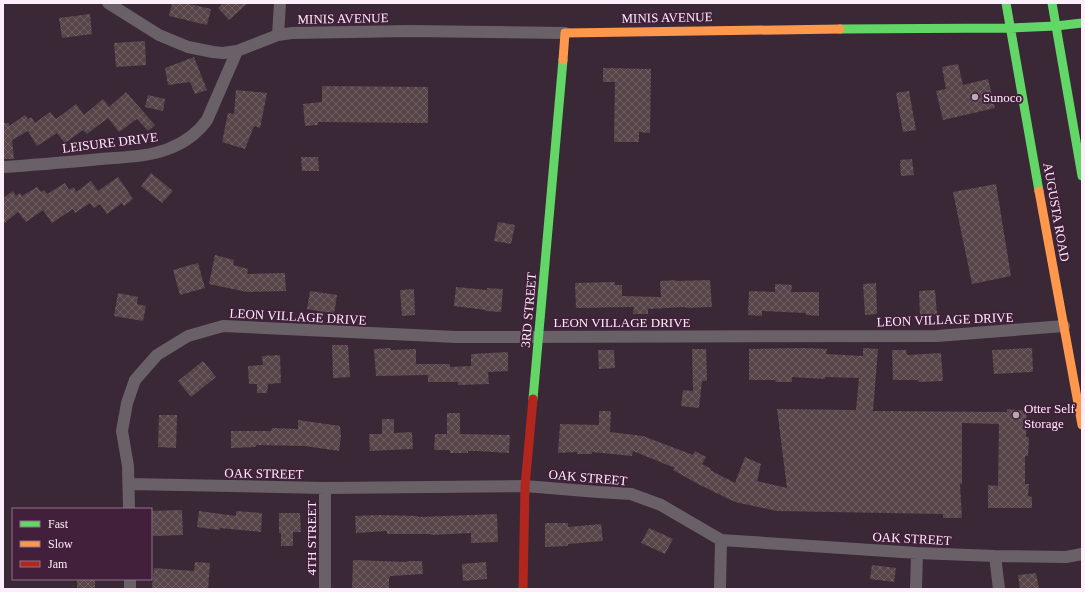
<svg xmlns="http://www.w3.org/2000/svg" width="1085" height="592" viewBox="0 0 1085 592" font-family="Georgia,serif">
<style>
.building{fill:url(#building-cross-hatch)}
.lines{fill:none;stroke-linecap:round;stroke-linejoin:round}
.street{stroke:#6a6068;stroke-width:12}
.fast{stroke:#63d668;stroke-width:9}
.slow{stroke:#ff974d;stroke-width:9}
.jam{stroke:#b3261e;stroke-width:9}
.poi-dot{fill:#b9a9b5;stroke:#42203b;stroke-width:1.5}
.labels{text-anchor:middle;stroke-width:4;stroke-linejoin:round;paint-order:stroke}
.street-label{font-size:13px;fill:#fdeff9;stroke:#42203b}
.poi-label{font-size:13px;fill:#fdeff9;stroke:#42203b;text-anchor:start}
</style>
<defs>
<pattern id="building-cross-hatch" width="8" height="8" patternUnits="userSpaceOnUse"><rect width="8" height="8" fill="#574549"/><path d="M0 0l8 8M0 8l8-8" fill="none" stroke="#706064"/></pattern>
</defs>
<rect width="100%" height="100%" fill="#3a2836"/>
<path class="building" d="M172 3H185L211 9 207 25 169 16Z
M223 3H248L229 20 218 8Z
M90 14 92 34 62 38 59 18Z
M145 41 146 65 116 67 114 43Z
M194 57 207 90 195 94 190 82 168 85 165 68Z
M958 64 963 85 988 79 995 108 943 120 936 91 946 89 942 67Z
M603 68 651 69 650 133 639 132V142H614L615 82H603Z
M322 86 428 87V123L318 122V125L305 126 303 104 322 102Z
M236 90 267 93 260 128 254 126 245 149 222 142 228 113 234 114Z
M909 91 916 130 903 132 896 93Z
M126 92 155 125 148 131 137 119 119 132 108 118 87 134 83 130 65 143 57 133 37 146 28 131 12 140 14 159H3V123H9V126L25 115 28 119 31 117 35 123 50 112 56 119 76 104 84 115 103 99 109 107Z
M148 95 165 99 163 111 145 107Z
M301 157H318L319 171H302Z
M912 159 914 175 901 176 900 163H901L900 160Z
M151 173 173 191 162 203 141 186Z
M118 177 133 199 124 206 122 203 107 214 100 204 94 208 90 203 75 213 73 209 52 223 43 210 26 222 18 212 3 224V198L13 191 16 196 20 193 22 196 37 187 41 192 44 190 47 194 65 183 69 190 74 187 76 192 91 181 98 191Z
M996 184 1011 276 972 284 953 192Z
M498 222 515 225 511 244 494 241Z
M215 255 234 260 233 265 248 269 247 274 285 273 286 291 247 292 209 284Z
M198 263 205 288 180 295 173 270Z
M676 280V281L710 280 712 307 685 308V307L648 309V314H633L634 307 576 308 575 283 615 282V285H622V296L661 297 660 281Z
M876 283 877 314 865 315 863 284Z
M775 284 792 285 791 292H819V316L806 315V313L762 311V316L748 315 749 291 775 292Z
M456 287 487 290V288L503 289 501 312 486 311V310L454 306Z
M414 289 415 315 402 316 400 290Z
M935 290 937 314 920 315 919 291Z
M310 291 337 295 334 314 307 309Z
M118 293 138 297 137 304 146 306 143 321 114 316Z
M332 345H348L350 377 333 378Z
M391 348V350L416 349V364H450V367L471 366V354L508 352V371L488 372 489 384 458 385V382H428V375L376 376 374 349Z
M802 348 827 349 826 354 863 356V348L878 349 873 411 1007 412V409L1027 411 1026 437H1029L1028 456H1025V484H1029L1028 496 1032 497V508H988V485L998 486 999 424 962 423V484H960L962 518H943V514L777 511 735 502 698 484 673 470 675 468 633 451 632 456 592 452V454H577V452L558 453 560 424 599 425V411H611L610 432 643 436 693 455 695 451 706 457 702 464 711 469 710 470 735 483 745 457 761 464 757 481 787 488 777 409 856 410 859 378 825 377V379L792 377V382H775L776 380H749V349Z
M1032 348 1033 372 994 374 992 350Z
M692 349H706L707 381H702L699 408 681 406 683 390 693 391Z
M598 350H614L615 368 599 369Z
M892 350H906L907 355 941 353 943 381 918 382V380H893Z
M280 355 281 383 268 384 267 393H257V384H249L248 366 263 365 262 356Z
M203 361 216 377 191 397 178 381Z
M447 413H460V434L510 435 509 453 477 451H468V453H450V450H434L435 434H447Z
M159 415H177L176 448 158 447Z
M382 419H394V433L412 432 413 449 370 451 369 434H382Z
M298 420 340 426 341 436 339 451 305 446 256 445V447L231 448V431H271L272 428 298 429Z
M182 510 183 535 153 536 152 511Z
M199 511 236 516V511L262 513 261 532 220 528V530L197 527Z
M279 513H300L301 532H293V546H281V533H279Z
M497 514 498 542 471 543V533L431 535V534H387V531L356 533 355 516 377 515 418 516V517Z
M545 523H568V527L601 524 603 541 568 544V546L545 547Z
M649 528 673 539 665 554 641 543Z
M353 560 407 562V561H422L423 574 390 576V578H389V589H352Z
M195 562 210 563 208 589H170L152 588 154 568 194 571Z
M486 562 487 579 463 581 462 564Z
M872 565 896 568 894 582 870 579Z
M1036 573 1039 589H1020L1018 575Z
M77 579H95V589H77Z"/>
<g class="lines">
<path class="street" d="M108 3 159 35 188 47 213 52 223 53 237 51 278 35 292 33 411 31 565 33
M278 35 280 3
M3 167C36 165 69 162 101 159 123 157 147 157 168 149 184 143 197 134 207 120L237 51
M129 484 325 488 525 486 598 492 631 494 661 505 721 540 917 553 995 556 1066 557 1082 554
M129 509 128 466 122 431 127 403 135 380 157 355 188 336 223 326 456 337 937 336 1064 326
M995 556 999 589
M130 579V589
M325 589V488
M720 589 721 540
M916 589 917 553"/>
<path class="fast" d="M1006 3 1039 191
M1052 3 1082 176
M840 29 1010 28 1056 26 1082 23
M533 399 563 60"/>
<path class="slow" d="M563 60 565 33 840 29
M1039 191 1082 425"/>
<path class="jam" d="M523 589 525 486 533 399"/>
</g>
<g class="poi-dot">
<circle cx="975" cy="97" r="4"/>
<circle cx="1016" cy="415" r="4"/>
</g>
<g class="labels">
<g class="street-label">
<text transform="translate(667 17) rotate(-1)" y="5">MINIS AVENUE</text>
<text transform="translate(343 18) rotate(-1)" y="5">MINIS AVENUE</text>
<text transform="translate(110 142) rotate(-7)" y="5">LEISURE DRIVE</text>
<text transform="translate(1057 212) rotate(80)" y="5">AUGUSTA ROAD</text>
<text transform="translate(528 310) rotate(-85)" y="5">3RD STREET</text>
<text transform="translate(298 316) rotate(3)" y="5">LEON VILLAGE DRIVE</text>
<text transform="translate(945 319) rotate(-2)" y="5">LEON VILLAGE DRIVE</text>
<text x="622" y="327">LEON VILLAGE DRIVE</text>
<text transform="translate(264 473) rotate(1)" y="5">OAK STREET</text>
<text transform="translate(588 477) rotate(5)" y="5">OAK STREET</text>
<text transform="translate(311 538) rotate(-90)" y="5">4TH STREET</text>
<text transform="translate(912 538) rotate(3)" y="5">OAK STREET</text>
</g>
<g class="poi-label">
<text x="983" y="102">Sunoco</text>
<text x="1024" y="413">Otter Self<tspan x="1024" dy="15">Storage</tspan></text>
</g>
</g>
<rect width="1085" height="592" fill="none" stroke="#fdeff9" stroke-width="8"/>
<rect x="12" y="508" width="140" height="72" fill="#42203b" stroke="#8d7387"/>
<rect x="20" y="521" width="20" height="6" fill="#63d668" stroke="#8d7387"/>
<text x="48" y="528" font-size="12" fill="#fdeff9">Fast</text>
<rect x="20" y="541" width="20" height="6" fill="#ff974d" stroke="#8d7387"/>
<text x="48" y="548" font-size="12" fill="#fdeff9">Slow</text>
<rect x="20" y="561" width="20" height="6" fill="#b3261e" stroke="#8d7387"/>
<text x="48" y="568" font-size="12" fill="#fdeff9">Jam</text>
</svg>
